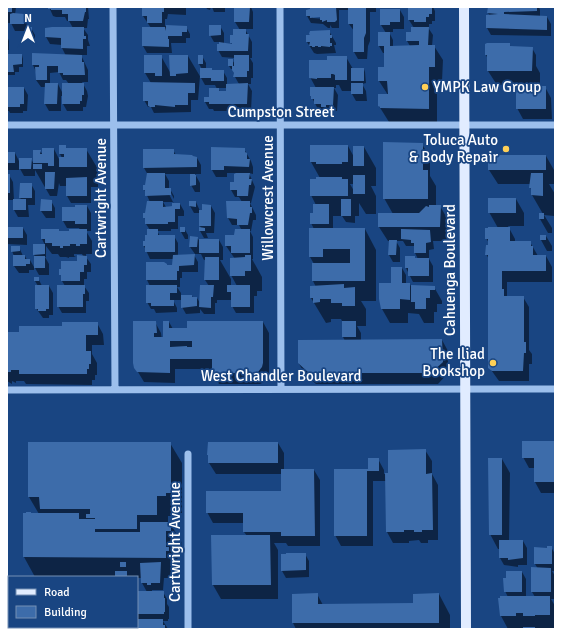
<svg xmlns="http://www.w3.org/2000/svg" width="562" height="636" viewBox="0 0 562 636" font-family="Signika,sans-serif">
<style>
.shadow{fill:#0007;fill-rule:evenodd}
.building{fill:#3d6caa;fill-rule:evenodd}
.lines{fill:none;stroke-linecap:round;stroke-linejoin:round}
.minor{stroke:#9cbfec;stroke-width:7}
.major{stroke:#e1ecff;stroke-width:10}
.poi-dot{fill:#ffd057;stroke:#194582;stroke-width:1.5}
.labels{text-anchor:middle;stroke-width:3.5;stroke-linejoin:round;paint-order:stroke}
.poi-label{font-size:15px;fill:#fff;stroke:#194582;text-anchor:end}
.street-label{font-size:15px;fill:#fff;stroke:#194582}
</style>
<rect width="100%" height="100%" fill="#194582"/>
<path class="shadow" d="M7 7H16L15 15H24L28 22V28H31L35 35V39H31L27 31H15L11 23H7Z
M49 7H88L89 19H88L87 28H83L88 35V40L90 46H87V55H81L88 70V82H82L87 91 88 96 86 107H83V111H67L63 104V96H61V111H49L45 104 46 87H41L36 80V72L33 65V54L66 56 62 48V45L50 44 46 37 73 28 69 21H67L65 17H56L53 16ZM59 72 63 80H66L69 84 63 94 58 84H50V73Z
M143 7H186V15L168 14 167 19H165V26L186 27 190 34V38H186V43H171L172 53H147L143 46V28H151L143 16Z
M206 7H211L210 10 207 9Z
M212 7H225V12H214Z
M235 7H251L253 12V29H245L252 42V58H250L253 63V78H251V84H248L252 91 251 111H214L213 109H209L205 102 210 98 217 89 215 85H205L200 76 198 100H191V112L154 113 151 107H148L144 100 151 83 145 73 161 56 170 72 188 56 201 78 202 69 199 64 202 56 206 63V69H211L213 71H223L227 78V85L239 84 235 77 233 69H231L229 66 232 60 235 64V58L222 57 218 50 220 42H214L210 35 220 26 224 33V44L233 45 231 42 234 36 240 30 235 22ZM218 88H227V92H220Z
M311 7H376V12H370V41L368 46 367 59H358L354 52V31L349 24V10H339V28H332L330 25V28H328L323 24 311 23 307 16 311 10ZM313 16 325 17 324 19 313 18Z
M409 7H446H433L435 11V21H432V24H429V29L433 35 432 46H434L443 60 442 81H437V123L389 122 379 106 388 95 379 81 385 68V53H383L379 46 386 33 381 25 400 10 404 17V29H393V32H389L393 40V47L410 46 407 41 414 28 409 20Z
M489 7H539L540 10V17H547L551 24V36L491 35 487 28V16H490L488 13Z
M329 31 336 43V45H334L336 53 317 54 314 53 307 42 311 36 310 32Z
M7 36 9 41V50H7Z
M509 44 511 47 532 48 536 55V66L540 73V87H545L551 98 552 119H523L517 108 521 85H497L488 71V59L486 55Z
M7 55H22L23 59V67H19V72H15V75H8V80H7Z
M346 57 353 69H364L365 72 366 83 362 84 366 91 367 101H356L352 94V91H342L339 85H336V88H334L338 95 337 111H330V114H326L324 111H319L311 96V88H316L310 77 328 61Z
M7 88H24L28 95 27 111H23V113H10L9 111H7Z
M422 144 430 158V176L436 186V206H440L448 220V241H433L434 249 429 250V259L433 266V282H413L406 268 415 259H418L415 253 414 246H406L403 241H396L400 248V262H393L389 255 390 241H388L379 227 393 214 384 198Z
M60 146H65L67 149H86L98 169V187H91V203H71L67 196V186H60L59 183 57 196H50L35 170V176H24L19 167V170H7V153H15L20 163 31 159 34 164V151H40L43 155 54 149 60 161 62 158 60 154Z
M348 146 354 157 364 147 376 168V186H371L376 196V214H366L359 203V216H355V223L346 222 342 216H333V229H365L376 250V301H361L366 309V326H357L361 333V341L442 340 448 351V373L438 384H316L305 374 298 362 345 341 343 337V323L341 319H331V322L326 323 311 298V287H316L313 281 314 264 310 257 314 229 311 223 316 205 311 195 317 180 320 178 311 162ZM350 184H354V191Z
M244 149 251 161 253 167V174L249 173 255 187 251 203H250L256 215V220H253L251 231H250L253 237V259H252L262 277V291H257V296H254V313H236L232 306V300H217V303H215V314H204L200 309V313L186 314 182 307V300H173L177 308V312L156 313 154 309H151L147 302 150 286 147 280 173 266V259H150L144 246 150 230 146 224 144 214H146L150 202 144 189 146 186 148 175 144 168 173 150 176 155 197 158 201 165V174H195L200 183V192H195L191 185V174H165L169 181V189H170L174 196V199L171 193 169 194 174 204H180L184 211V216H178V229H171V231H157L160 236H174L178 243V256L194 255 198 262V272H182V278H180V287H177L181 293V296H192L193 298H197L200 303 209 286 205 280 206 260H204L201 254H195L190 247 197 238 199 240H219L223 247V260H220L231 279V286H237L231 275 235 259 226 246V236H235V231H242L239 225H232L228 218 242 202 239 197H235L231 190 235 183 237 173H227V177H216L212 170ZM163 202H173V206L166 207Z
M546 156 554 170V184H549L555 194 554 216 544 215 552 228V233H548L540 219 543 214 532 195 530 184H498L489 170Z
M7 175H9L13 182 14 200H22L20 198 31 184 35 191V205H28L29 217H18L14 210V200H7Z
M516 199 524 213V226H508L515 239V242H530L538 256H546L552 267V282H507V297H523L529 307V350L532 354V364H529V381H499L489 367V259L486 254 489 243 486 238 498 228 489 212Z
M42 200 51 201 55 208V218H46L41 211Z
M190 202H196L200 211H203L211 206 215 213 214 233H206L208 238H204L200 231 201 228 200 226V213H194L190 206Z
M87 206 91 213V231H86L92 241V254H86V257L91 264V272H87V279H84V286L89 293V301H86V313H62L58 306 65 286 62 281 83 256 82 254H74V256L76 257H69V258L66 257H60L58 254H52L46 246V257H45L49 264V275H39L35 268 34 245H45L42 239V230L59 232 80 230 79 228H67L63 221V208Z
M23 228 27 235V245L7 244V233Z
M181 228H184L188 235V239H185L181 232Z
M546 236 552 246V251H547L541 240Z
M19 247 23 256H25L27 260H30L34 267V270H29V273H19L14 266V256L12 251Z
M402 268 406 275V284H410L412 289 434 287 442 301V304H437V312H434V323H424L419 314 408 313V323H390L382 309 392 284Z
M38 278 42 286H49L53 293V315H49V318H43L36 308 38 286 35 281Z
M155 322 161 333 162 341 169 322 173 329H188L263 322 269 333V374L268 378 264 382 260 384H219L213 373V369H175V383L144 382 135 367Z
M97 323 103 334 104 345H92V354L97 363V375H95V380H92V385L26 384 24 381H16V383L12 381V384L7 381V333H20Z
M555 442V493H541L535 482V468H529L523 457Z
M29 443H170L182 463V513H178V516H168V523H170L182 543V551H178L177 564 180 571H177V578H164L163 590H152V592H163L167 599V604L169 607V619H168V621H163L168 629H115V627H137V592H147L142 583V578L35 577 24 557 31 514H39L29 497Z
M278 443 284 453V470H314L320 480V546H288L286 543H274L278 550V599H221L213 585 247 536 244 532V523H213L207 512 281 492 282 474H216L209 463 208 451Z
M425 450 432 461V474L438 485V540H428V543H421L419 540 409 541V543H393L387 532 386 481H373V546H341L335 535V470H369L378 459 384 470V474H389Z
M502 459 510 473 509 541H523L527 548V565H518V567L504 565 500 558V549H498L490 534Z
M551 547 555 554V571H552L555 576V599H551L555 606V629H500H508L501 616 508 597 505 591 522 572 526 579V597H535L532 592 538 569 535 564V548L548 549Z
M305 554 309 561V577L286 578 282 571Z
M317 594 323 605 414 604 439 594 450 615V629H296L293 623Z"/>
<path class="building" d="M7 7H12V12H7Z
M48 7H86V12H85L83 21H68V14H62V10H51V9H48Z
M142 7H164V12H162V23H147V16H142Z
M234 7H250L249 22H234Z
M310 7H336L337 20 335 22H327V20L322 22V20H320V17L310 18V16H306V10L310 9Z
M348 7H366V33L364 38V52H353V24H348Z
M408 7H432V14H429V17H426V22H414V20H408Z
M488 7H537V11L504 12V14L547 16V30L486 28V15L498 14 487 13Z
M380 9H400V22H390V25H380Z
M13 13 24 14V24H10V14Z
M166 25 187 26V32H182V36H168V39H169V47L142 46V27H165L166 31Z
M209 25H221V35L209 36Z
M26 27H32V32H26Z
M52 27H84V36H86V39H83V49L61 48V38L45 37V28Z
M411 27H429L428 45H435V67H429V109L380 108V107L378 106V94H388L387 81H378V67H384V46H378V32H390V46L419 45V41H406V32H411Z
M233 29H246V34H249L248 51H217V44H219V42L232 44V43H230V35H233Z
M330 30V35H332V38H330V43H332V46H330V47L321 46V47H318V46H315V47H312V46H309L310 42H306V35H310L309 34 310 31Z
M487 43H510V46L533 47 532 71H487V55H485V44Z
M32 53 82 55V62H84L85 75H63V73H58V66H47V80H36L35 67H39V65H32Z
M7 54H22V64L13 65 14 72H7Z
M144 55H162V76H155V73H144Z
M169 55H188V73L176 74V76H170Z
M198 55H203V64H198Z
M234 55H249V71H247V77H233L234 73 232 70V66H234Z
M327 56H347V80H335V75L333 74H331V78H317V79L309 78V60H327Z
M228 59H233V66H228Z
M200 68H212V70H224V81H211V78H200Z
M351 68H364V81H351Z
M143 82 195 83V93H188V105H175V107L155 105V107H150L148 106V101H143Z
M45 83H58L57 104H44Z
M62 83H84V95H82V101H80V104H62Z
M248 83 247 104H209V102H204V97H209V88H219V91H226V84Z
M351 83H363V94H351Z
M520 86H546V109H516V88H520Z
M7 87H24V104H20V107H7Z
M310 87H334L333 105H326V107H321V104H314V99H311V96H310Z
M383 142 423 143V170H428V199H383Z
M59 145H66V148H87V167H59V157H64V154H59Z
M310 145H348V162H342V164H316V162H310Z
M353 146H364V166H353Z
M211 147 245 148V152L247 153V159H250L249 167 224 166V170H211Z
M42 148H54V166H48V163H33V150H41L40 154H42Z
M143 149H174V154L192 155 193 156 197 157V167L143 168Z
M7 152H15V163H7Z
M488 155H546V170H488Z
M19 158H32L31 169H19Z
M33 164H42V169H33Z
M45 172H55L54 189H45Z
M147 173H165V188H171V195L145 196V190H143V185H145Z
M236 173H250L249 179H252L251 185H249L248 196H237V190H230V182H234V174Z
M531 173H543V196L531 195V188H529Z
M7 174H10V193H7Z
M190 174H195V175H196V185L190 186Z
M353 175H365V194H353Z
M87 177V196H66V178Z
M316 177H342V179H348V196H310V179H316Z
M20 183H32V198H19Z
M488 198H516V213H488Z
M13 199H26V210H13Z
M41 199 52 200V211H40Z
M341 199H351V216H341Z
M147 201H163V207L172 206V203H180V209H175V222H168V224H145V218H143V213H145Z
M189 201H196V207L189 206Z
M226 201H250V207H252V213H250L248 225H237V219L227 218Z
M202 204 211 205V226H199V210H202Z
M313 204H329V224H310V213H313Z
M75 205H87V224H75V221H62V207H75Z
M429 205H441L440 227H378V213H419L426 206 429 207Z
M539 213H544V219H539Z
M7 227H23V238H7Z
M180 227H185V232H180Z
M199 227 205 228V231H199Z
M488 227H510V241H531V246H533V255H546V271H502V289H504V296H524V342H526V353H524L523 371H492L488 368V255H485L486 245H488V239H485V228H488Z
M309 228H365V281H312V263H350V249H323V257H309Z
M41 229H59V231H69V229H87V244H80V246H76V244H70V246H63V248H60V246H52V243H45V239H41Z
M147 229H158V235H175V252H145V246H143V241H145V235H147Z
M235 229H250V253H231V246H225V235H234Z
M401 229 430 230 431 242 426 243V253H414V243H411V240L401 239Z
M540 235H546V240H540Z
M190 236 198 237 197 247H189Z
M199 239H219V253H199Z
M389 240H397L396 255H388Z
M33 244H45V254L33 255Z
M11 246H20V251L11 252Z
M195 254 194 265 179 266V271H177V280H146V262H164L167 264V265H172L173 255Z
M13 255H25V259H30V264H26V266H13Z
M77 255 87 256V265H84V272H80V281H61V275H59V269H61V261H77Z
M245 255H251V271H245V276H230V258L245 257Z
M34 256H45V268H34Z
M405 256H415V258H429V276H408V268H405Z
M205 257H219V280H204Z
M391 267H402V283H410V300L400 299V309H381L379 299V283H391Z
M34 277H39V281H34Z
M344 284V288L355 287V306H342V303H331V299H320V302L313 303V298H310V286Z
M35 285H49V309H46V311H38V309H35Z
M57 285H85V294H83V307H57Z
M146 285H177V293H170V300H174V306H151V303H146Z
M200 285H214L213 297H211V308L199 307Z
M227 285H250V307H231V292H227Z
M411 285 435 286V290H430V298H426V309H415V302H411Z
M181 295H192V297H197V306L181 308Z
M133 321H156L157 333H154V337H163V321H169V328H187V321H263V363L262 367 258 372 254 373H212V359H170V373L137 372 134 368 133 363ZM170 341H192V347H187V346L170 347Z
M342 321H356V337H342Z
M62 322H98V335H86V351H91V364H89V369H87V374H19V370H11V372H8L7 332H19V326H62Z
M442 339 443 362 431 373H309L298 363V340Z
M522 441H555V482H534V458H522Z
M28 442H171V493H166V496H157V515H137V529H95V532H140V522H171V531H166V547H169V551H166V558L23 557V513H26V512H31V513H79V519H95V518H86V514H90V509H40L39 497H28Z
M208 442H278V463H208V455H207Z
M426 449V474L432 473 433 530H422V532H414V530H404V532H386L385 473H388V450Z
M368 458H379V471H367V536H334V469H368Z
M488 458H502V535H489Z
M281 469H314L315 536H281V532H243V513H206V491H281Z
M211 535H270L271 585H212Z
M499 540H523V558L508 560V558H499Z
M547 546H552V564H534V547L547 548Z
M286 553H306V570L281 571V554H286Z
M120 562H126V567H120Z
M161 562 160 583H151V585H147V583H141L140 563Z
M531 567 551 568V592H531Z
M115 571H127V577H115Z
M506 571H522V592H504L503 578H506Z
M137 591H164V598H165V612H164V614H137Z
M318 593V604L413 603V594L439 593V623H292V594Z
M500 596H550V615H535V616H523V613H516V616H500L498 598H500Z
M137 619H163V625H165V629H114V627H137Z
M25 627H73V629H25Z
M523 627H535V629H523Z"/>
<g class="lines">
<path class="minor" d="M113 7 115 389
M280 7 281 389
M7 125H555
M7 390 555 389
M188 454V629"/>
<path class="major" d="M464 7 466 629"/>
</g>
<g class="poi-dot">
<circle cx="425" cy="87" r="4"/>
<circle cx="506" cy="149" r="4"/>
<circle cx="493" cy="363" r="4"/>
</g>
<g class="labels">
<g class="poi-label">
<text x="433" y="92" text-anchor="start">YMPK Law Group</text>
<text x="498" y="145">Toluca Auto<tspan x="498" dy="17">&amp; Body Repair</tspan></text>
<text x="485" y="359">The Iliad<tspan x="485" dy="17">Bookshop</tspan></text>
</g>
<g class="street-label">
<text x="281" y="117">Cumpston Street</text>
<text transform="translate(101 198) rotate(-90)" y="5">Cartwright Avenue</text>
<text transform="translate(268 198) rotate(-90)" y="5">Willowcrest Avenue</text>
<text transform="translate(450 270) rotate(-90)" y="5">Cahuenga Boulevard</text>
<text x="281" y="381">West Chandler Boulevard</text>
<text transform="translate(175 542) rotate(-90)" y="5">Cartwright Avenue</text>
</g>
</g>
<rect width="562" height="636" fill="none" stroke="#ffffff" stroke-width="16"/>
<rect x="8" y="576" width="130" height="52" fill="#194582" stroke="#758fb4"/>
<rect x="16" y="589" width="20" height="6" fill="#e1ecff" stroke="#758fb4"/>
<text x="44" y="596" font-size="12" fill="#ffffff">Road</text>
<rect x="16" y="606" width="20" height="12" fill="#3d6caa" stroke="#758fb4"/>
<text x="44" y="616" font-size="12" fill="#ffffff">Building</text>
<g transform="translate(28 28)" stroke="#194582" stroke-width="3" paint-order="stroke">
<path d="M0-3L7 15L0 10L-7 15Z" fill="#ffffff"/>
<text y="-6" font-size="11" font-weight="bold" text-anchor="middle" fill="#ffffff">N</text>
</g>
</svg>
